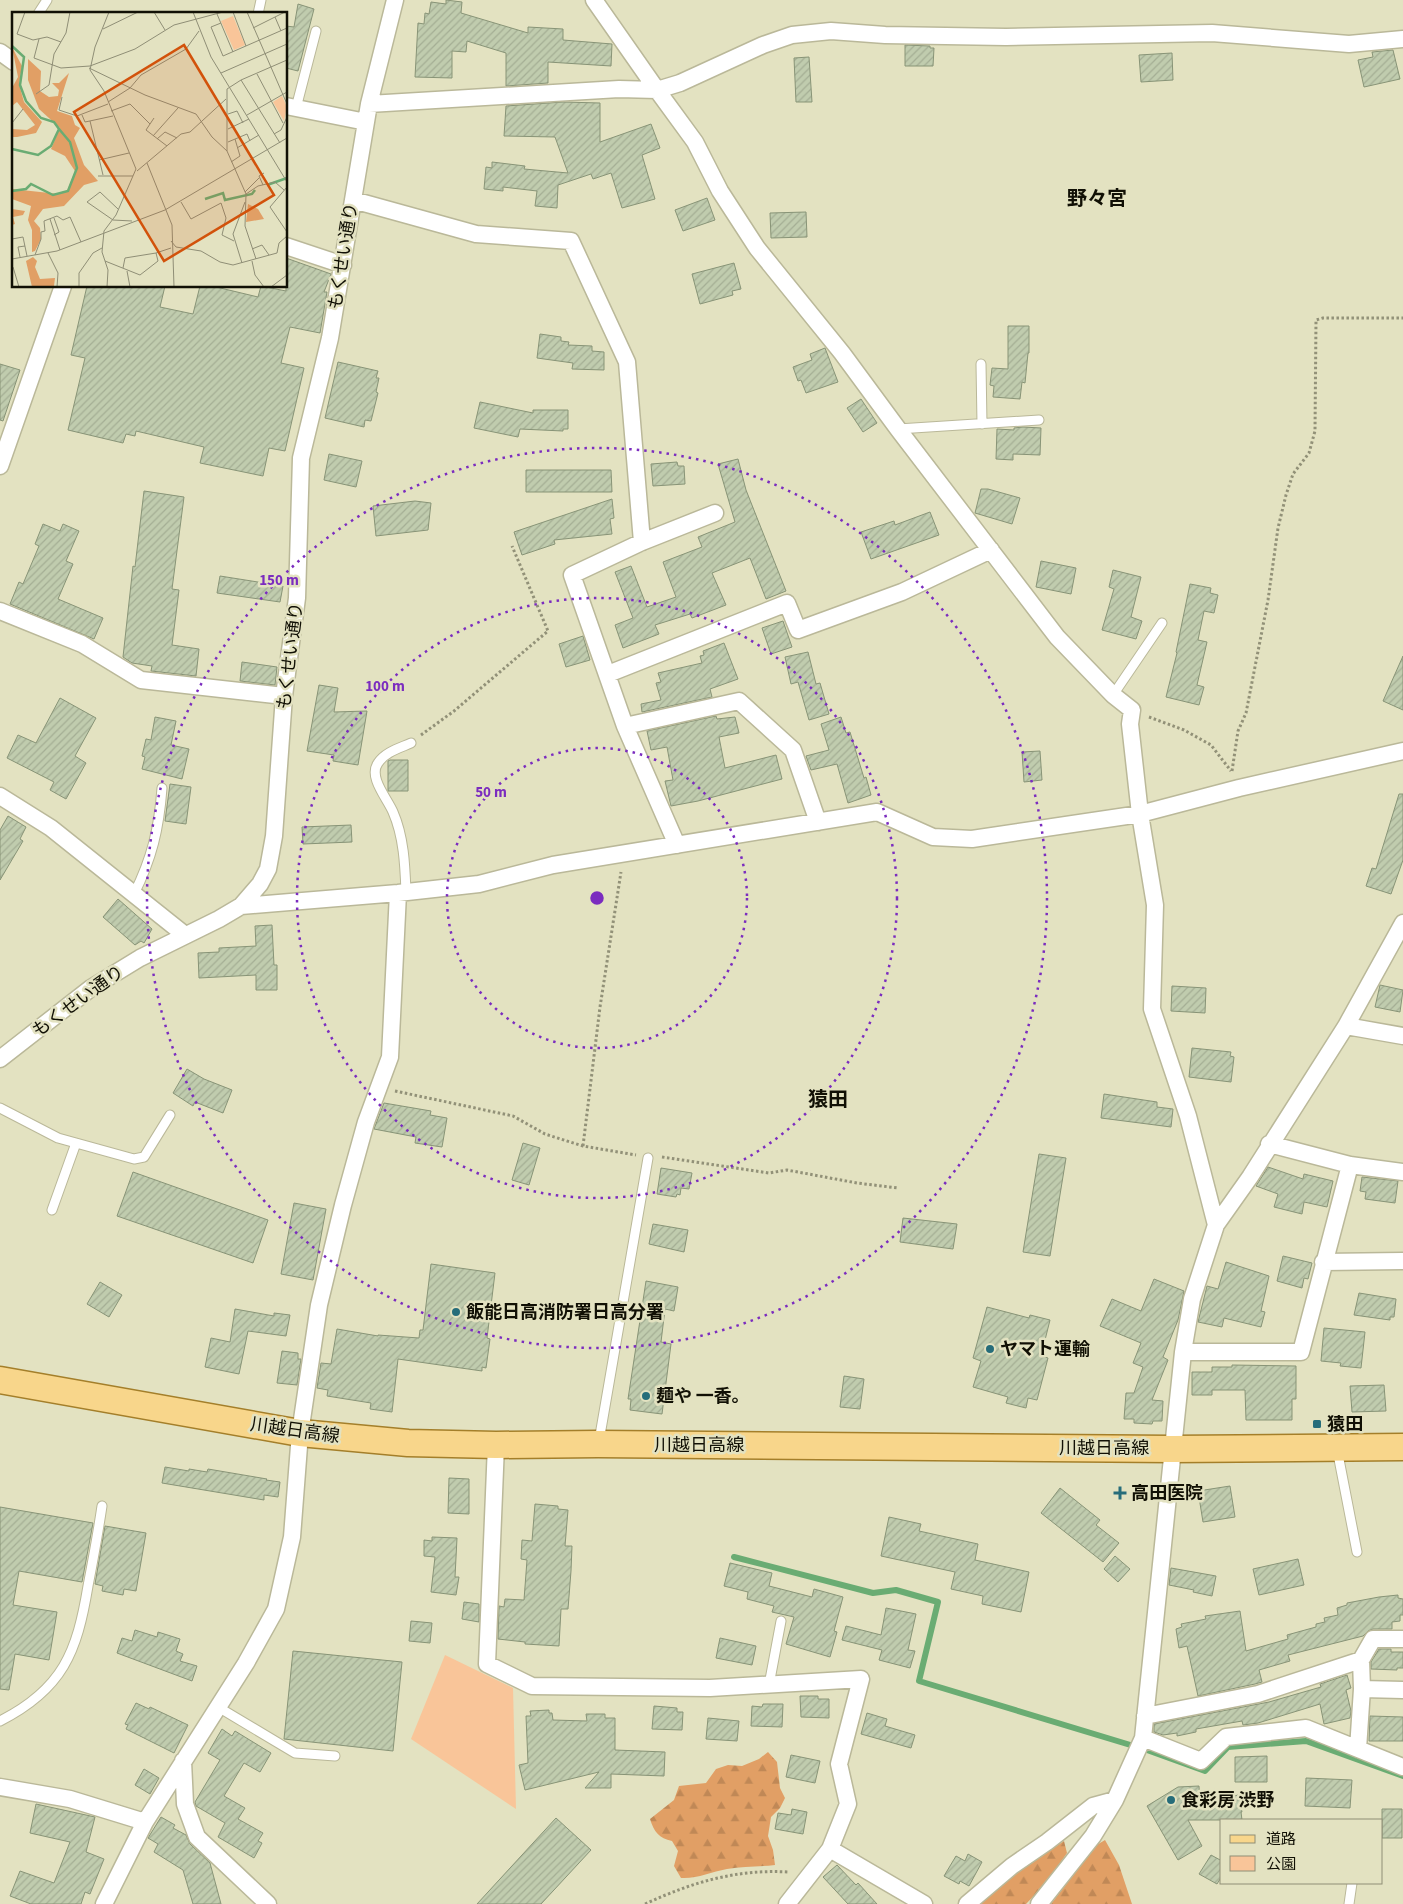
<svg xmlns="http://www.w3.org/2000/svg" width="1403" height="1904" viewBox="0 0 1403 1904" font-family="'Source Sans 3','Noto Sans JP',sans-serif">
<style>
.green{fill:#f9c599}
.forest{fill:url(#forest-firs)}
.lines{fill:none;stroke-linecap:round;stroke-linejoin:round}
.stream{stroke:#6aac73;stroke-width:6}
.building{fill:url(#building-hatch);stroke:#889477}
.service-casing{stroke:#bab899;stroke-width:11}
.minor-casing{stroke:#bab899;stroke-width:19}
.primary-casing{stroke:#a47f2a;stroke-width:29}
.path{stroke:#929178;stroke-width:3;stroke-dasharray:2.5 2.5;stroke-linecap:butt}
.service{stroke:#fff;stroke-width:9}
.minor{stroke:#fff;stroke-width:16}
.primary{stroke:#f8d68b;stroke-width:26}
.ring{fill:none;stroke:#7b2cbf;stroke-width:2.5;stroke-dasharray:2.5 5}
.poi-dot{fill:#266d7a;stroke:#e3e2c1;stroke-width:2}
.labels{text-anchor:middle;stroke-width:5;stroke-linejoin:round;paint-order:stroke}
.street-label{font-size:18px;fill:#111005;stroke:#e3e2c1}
.poi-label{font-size:18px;font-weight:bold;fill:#111005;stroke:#e3e2c1;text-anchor:start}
.quarter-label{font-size:20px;font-weight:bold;fill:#111005;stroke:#e3e2c1}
.inset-river{fill:none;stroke:#6aac73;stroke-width:2.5}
.inset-road{fill:none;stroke:#8f8e76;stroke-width:1}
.view{fill:#d2520b;fill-opacity:0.15;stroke:#d2520b;stroke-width:2.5}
.inset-edge{fill:none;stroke:#111005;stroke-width:2.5}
.centre{fill:#7b2cbf;stroke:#e3e2c1;stroke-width:2.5}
.ring-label{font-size:15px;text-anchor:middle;font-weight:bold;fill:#7b2cbf;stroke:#e3e2c1;stroke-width:5;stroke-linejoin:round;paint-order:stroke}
</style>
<defs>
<pattern id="forest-firs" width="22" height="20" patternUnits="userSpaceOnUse" patternTransform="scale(1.25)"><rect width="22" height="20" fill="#e19f65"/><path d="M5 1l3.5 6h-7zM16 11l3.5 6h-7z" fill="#c08856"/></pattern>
<pattern id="building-hatch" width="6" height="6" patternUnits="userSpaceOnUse" patternTransform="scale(1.25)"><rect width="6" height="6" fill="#c0ccae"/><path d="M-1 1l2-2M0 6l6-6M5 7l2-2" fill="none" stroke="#a4ae94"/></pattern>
</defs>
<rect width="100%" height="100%" fill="#e3e2c1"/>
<path class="green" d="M445 1655 513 1688 516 1809 411 1739Z"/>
<path class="forest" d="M768 1752 777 1762 780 1788 785 1798 780 1808 771 1817 768 1836 773 1850 775 1865C759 1867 743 1866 727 1869 711 1872 697 1879 681 1878L674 1866 678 1851 672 1841C659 1838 654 1832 650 1819L674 1800 679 1786 706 1783 716 1769 728 1765 742 1766 759 1759Z
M1105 1840 1119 1865 1132 1904H1051L1095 1846Z
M1064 1841 1067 1853 1048 1881 1026 1904H980L1016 1873Z"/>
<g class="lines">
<path class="stream" d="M734 1557 873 1593 896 1590 938 1602 919 1681 1147 1750 1205 1771 1228 1747 1306 1741 1403 1776"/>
</g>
<path class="building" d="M446 0 462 2 461 13 528 33V27L563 29V40L612 44 611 66 548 62V83L506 86V53L467 41 466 52 452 51V78L415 77 418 23 424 24 425 13 429 14 431 2 446 4Z
M298 4 314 9 298 71 286 68 288 56 286 55V26L294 27Z
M905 45 930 46V48H934L933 66H905Z
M1393 50 1400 79 1364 87 1358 60 1373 57 1372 52Z
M1172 53 1173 80 1141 82 1139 55Z
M809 57 812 102H796L794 58Z
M563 102 600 103V142L651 124 660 148 642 155 655 199 622 208 611 173 593 179 591 174 558 185 557 208 535 206 537 191 503 187V191L484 189 486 167 492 168V162L525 166 524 169 568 173 555 137 504 136 506 106Z
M707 198 715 220 683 231 675 210Z
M806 212 807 237 771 238 770 213Z
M286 258 331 274 324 292H327L320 333 290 327 281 363 304 368 285 451 269 448 263 476 200 463 204 447 136 431 135 436 126 434 123 443 68 430 85 358 71 355 87 286H165L160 307 193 314 200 286H212L258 297 261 286 286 291Z
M734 263 741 289 732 291 733 295 700 304 692 274Z
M1008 326H1029V353H1028L1025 383 1022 382 1020 399 993 397 994 386 990 385 992 368 1008 369Z
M540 334 561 337V341L569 342 568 345 592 346V351L604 352V370L572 369 573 363 537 358Z
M825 348 838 382 806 393 801 380 798 381 793 367 812 360 810 354Z
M338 362 378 371 376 378H379L376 392 378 393 371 421 365 420 364 427 325 418Z
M0 364 20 370 3 421 0 420Z
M861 399 877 423 863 432 847 408Z
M480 402 533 413V410H568V429H563V431L520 429 518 437 474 428Z
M1023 427 1041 428 1040 455 1013 454V460L996 459 997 429 1014 430V428Z
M329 454 362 461 356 487 324 480Z
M738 459 746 490 786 591 766 599 750 558 712 573 726 605 692 618 690 614 655 625 659 634 623 648 615 625 633 618 615 572 631 566 647 607 676 597 663 562 702 547 698 537 735 522 718 464Z
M677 462 678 466H684L685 484 653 486 651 464Z
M526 470H611L612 492H526Z
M981 489H988L1020 498 1012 524 975 513Z
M144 491 184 497 172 589 179 590 172 645 199 649 196 676 151 671 152 666 132 663 123 657 133 566 135 567Z
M612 499 614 518 610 519 612 534 554 540 555 544 522 555 514 532Z
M415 501 431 503 428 530 376 536 373 506Z
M930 512 939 535 871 559 861 532 894 521 895 525Z
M43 524 60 531 63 524 79 531 66 561 73 564 58 599 103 618 94 639 10 604 19 582 23 584 39 546 35 544Z
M1041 561 1076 568 1071 594 1036 587Z
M1113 570 1141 577 1131 617 1142 621 1136 639 1102 630 1114 589 1109 587Z
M220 576 283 586 280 602 217 593Z
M1190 584 1211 588 1210 593 1218 595 1214 613 1204 611 1198 640 1207 642 1197 685 1204 687 1199 705 1166 697 1177 653 1176 652Z
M783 621 792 647 771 654 762 628Z
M583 636 590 660 566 667 559 644Z
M724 643 738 679 710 689 712 697 642 712 641 704 661 700 656 683 661 682 658 673 702 663 700 656 704 655 703 651Z
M808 652 816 684 820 683 829 714 809 720 798 682 791 684 785 657Z
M1403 656V710L1383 701Z
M242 662 277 667 275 685 240 681Z
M319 685 338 688 334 712 367 711 358 765 333 761 334 755 307 751Z
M60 698 96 718 75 756 86 763 66 799 50 790 54 782 7 758 18 735 36 743Z
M716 716 717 719 735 717 739 733 719 737 725 768 776 755 782 779 698 801 671 806 665 781 673 780 667 747 651 750 647 731Z
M155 717 176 721 171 745 189 749 182 779 142 769 145 757 142 756 146 739 151 740Z
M841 717 846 733 850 732 864 778 866 777 871 795 848 803 837 764 811 770 806 756 829 750 821 724Z
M1040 751 1042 780 1024 782 1022 752Z
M390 760H408V791H388V761Z
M170 784 191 787 186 824 165 821Z
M1399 794H1403V860L1391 894 1366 886 1372 868 1376 869Z
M8 816 26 827 20 839 23 841 0 880V830Z
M351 825 352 842 303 844 302 827Z
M118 899 152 929 144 943 141 941 135 945 103 917Z
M272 925 274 965H277V990H256V975L199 978 198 953 219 952V948L256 946 255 926Z
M1380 985 1403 990 1400 1012 1375 1007Z
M1172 986 1206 988 1205 1013 1171 1011Z
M1192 1048 1231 1052 1230 1056 1234 1057 1231 1082 1189 1077Z
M187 1069 204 1079 232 1090 223 1113 195 1102 193 1106 173 1093Z
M1104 1094 1157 1102V1107L1173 1109 1171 1127 1101 1118Z
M384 1103 431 1111 430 1115 447 1118 442 1147 415 1143 416 1137 374 1129Z
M523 1143 540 1148 529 1185 512 1180Z
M1039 1154 1066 1158 1050 1256 1023 1252Z
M1268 1167 1303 1179 1304 1174 1333 1181 1327 1207 1304 1202 1302 1214 1274 1207 1278 1194 1256 1186Z
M661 1168 692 1173 689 1189 681 1188 680 1195 677 1194 676 1197 657 1194Z
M133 1172 268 1220 253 1263 117 1216Z
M1362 1177 1398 1181 1395 1203 1365 1199 1366 1192 1360 1191Z
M294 1203 326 1209 313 1280 281 1274Z
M903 1218 957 1224 953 1249 900 1242Z
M653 1224 688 1230 684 1252 649 1244Z
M1283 1256 1312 1263 1308 1279 1304 1278 1302 1288 1277 1281Z
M1226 1262 1269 1276 1261 1311 1265 1312 1261 1327 1224 1318 1222 1327 1198 1322 1207 1286 1218 1289Z
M431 1264 495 1273 487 1338 490 1339 486 1368 482 1367V1371L398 1359 392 1412 370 1409 371 1403 327 1396 328 1390 317 1388 321 1363 331 1364 337 1329 378 1336V1335L419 1338 420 1330H423Z
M1154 1279 1184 1291 1178 1320 1163 1357 1168 1360 1152 1400 1163 1401 1162 1421H1153L1152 1424 1134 1423V1419H1124L1126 1393H1134L1143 1367 1133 1363 1141 1343 1100 1326 1112 1299 1141 1311Z
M646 1281 678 1287 674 1311 665 1309 661 1342 671 1344 662 1414 630 1410 631 1399H628Z
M100 1282 122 1295 109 1317 87 1304Z
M1359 1293 1396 1299 1394 1317H1390V1320L1354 1315Z
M987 1307 1029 1318 1030 1315 1050 1320 1041 1356 1048 1358 1037 1400 1028 1398 1026 1408 1006 1403 1008 1397 973 1387 981 1361 973 1358Z
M235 1309 274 1316V1313L290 1315 286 1336 248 1331 239 1374 205 1367 211 1338 230 1342Z
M1324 1328 1365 1332 1361 1368 1340 1366 1341 1363 1321 1361Z
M282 1351 298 1353V1359H301L297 1385 277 1383Z
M1232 1365 1296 1366V1399H1292V1420H1246L1245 1390H1212V1395H1192V1372H1212V1367H1232Z
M844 1376 864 1379 860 1409 840 1407Z
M1384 1385 1386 1411 1352 1412 1350 1386Z
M165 1467 189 1471V1469L207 1472 208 1469 267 1479 266 1480 280 1482 278 1497 264 1495V1500L162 1483Z
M449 1478 469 1479V1514L448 1513Z
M1230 1486 1235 1517 1203 1522 1198 1491Z
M1060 1488 1100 1520 1096 1525 1119 1543 1103 1562 1041 1513Z
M535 1504 558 1506V1509L568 1510 565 1546H572L571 1571 568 1609H561L559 1646 525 1644V1642L498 1639 499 1606 504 1607 505 1599 524 1600 527 1560 521 1559 522 1540 532 1541Z
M0 1507 93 1523 82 1582 19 1571 13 1605 57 1612 49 1660 15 1654 9 1690 0 1689Z
M889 1517 921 1524 919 1531 978 1544 975 1560 1029 1572 1021 1612 982 1604 983 1596 951 1589 955 1572 881 1556Z
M105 1526 146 1533 136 1591 124 1589 123 1595 102 1591 103 1586 95 1584Z
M432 1537 457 1538 455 1577H459L456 1595 431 1592 435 1557 424 1556V1540L432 1541Z
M1115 1556 1130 1569 1118 1582 1104 1569Z
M1298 1559 1304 1585 1259 1595 1253 1569Z
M730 1563 772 1573 769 1586 812 1597 814 1589 843 1597 834 1631 837 1632 830 1657 786 1644 794 1617 772 1612 774 1606 747 1599 748 1592 724 1586Z
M1171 1568 1216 1576 1212 1596 1193 1592 1194 1590 1169 1585Z
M1398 1595V1598L1403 1599V1615H1400V1621L1392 1622V1629H1373L1368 1631 1363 1636 1288 1655 1290 1661 1259 1670 1262 1682 1255 1684 1198 1696 1187 1646 1179 1648 1176 1629 1182 1627 1181 1624 1206 1619 1205 1616 1240 1611 1246 1651 1288 1639 1287 1635 1316 1627V1624L1325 1622 1324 1618 1338 1615 1337 1608 1347 1605V1603L1379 1597Z
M464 1602 479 1604V1622L462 1619Z
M886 1608 916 1614 908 1650 915 1651 910 1668 879 1660 882 1650 842 1640 846 1626 881 1635Z
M411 1621 432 1623 430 1643 409 1641Z
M135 1630 157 1637 158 1632 180 1639 176 1651 183 1654 180 1661 197 1666 192 1681 117 1653 122 1638 132 1641Z
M720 1638 756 1646 752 1665 716 1658Z
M1379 1649H1391V1652H1403V1668H1397V1670L1371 1669V1662Z
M293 1651 402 1662 393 1751 284 1739Z
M1347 1675 1351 1688 1346 1690 1351 1711 1350 1718 1324 1724 1320 1704 1258 1723 1243 1725 1242 1721 1196 1729V1732L1177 1736V1733L1163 1735 1154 1732V1724L1269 1702 1321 1687 1320 1684Z
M800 1696H818V1699H829V1718L801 1717Z
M136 1703 149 1709 150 1707 188 1725 174 1753 126 1729 128 1725 125 1724Z
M763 1704H783L782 1727 751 1726 752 1706 762 1707Z
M654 1706 677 1708V1712H683L682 1730 652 1729Z
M549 1710V1713H552L553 1720 587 1721 586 1714H605V1718H615V1750L665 1752 664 1776 611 1774V1788H585L599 1772 525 1790 519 1765 528 1763 526 1716H531L530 1711Z
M867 1713 887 1719 885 1726 915 1735 911 1748 861 1734Z
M1370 1716 1403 1717V1741H1369Z
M708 1718 739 1721 737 1741 706 1739Z
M222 1729 232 1736 235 1731 271 1753 260 1772 244 1763 224 1796 245 1808 238 1819 263 1833 258 1841 262 1843 254 1858 218 1837 225 1823 196 1806 195 1802 220 1760 208 1753Z
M791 1755 820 1761 815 1783 786 1777Z
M1267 1756V1782H1235V1757Z
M144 1769 159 1778 150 1794 135 1785Z
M1306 1778 1352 1780 1350 1808 1305 1806Z
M1199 1786 1200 1805 1238 1795 1242 1812H1241L1242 1820H1188L1202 1846 1178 1860 1147 1806 1178 1787Z
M36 1804 95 1817 86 1852 104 1859 90 1894 85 1892 81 1904H31L10 1896 20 1871 54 1883 70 1842 30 1833Z
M792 1809 807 1812 803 1834 775 1829 778 1813 791 1815Z
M1382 1809H1402V1838H1382Z
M161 1817 175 1825 173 1828 186 1835 190 1844 210 1863 221 1904H193L183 1870 154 1852 158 1844 148 1838Z
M556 1818 591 1850 541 1904H477Z
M968 1854 982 1862 969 1886 960 1881 959 1884 944 1876 956 1856 965 1861Z
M1211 1855 1222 1861V1876L1217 1884 1199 1874Z
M837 1865 856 1885 858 1883 877 1904H848L823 1877Z"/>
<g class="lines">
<defs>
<path id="service" d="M38 14 47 0
M258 14 261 0
M296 108 316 31
M981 364 982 424
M898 429 1039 420
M1113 695 1162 623
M406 892C405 866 404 837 393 812 387 798 368 777 378 763 385 752 400 748 411 743
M134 894C152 858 159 829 162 788
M0 1108 58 1138 134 1159 144 1157 170 1115
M52 1210 76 1143
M599 1441 648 1158
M1337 1449 1357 1552
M769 1685 781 1621
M218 1707 295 1753 335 1756
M0 1721C63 1689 77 1652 88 1586 93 1560 98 1533 102 1506
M1349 1904 1352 1883"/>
<path id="minor" d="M594 0 657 90 695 142 720 191 757 248 842 353 898 429 1057 637 1113 695 1132 710 1130 724 1140 814 1155 905 1152 1009 1188 1116 1216 1225 1192 1299 1183 1352 1143 1738 1115 1800 1093 1836 1039 1904
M0 52 14 62
M369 104 619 89 657 90 680 83 763 45 792 35 831 31 885 35 1006 37 1212 33 1349 44 1403 39
M286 106 366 122
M353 200 476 234 571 241 627 362 642 542
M286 246 343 265
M0 466 63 286
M0 611 82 644 141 680 284 696
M608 674 787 603 798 630 902 592 991 550
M625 726 739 701 793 750 818 822
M0 796 51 828 185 935
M677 845 625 726 572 575 642 542 715 513
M241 906 398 893 479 884 553 865 877 812 933 837 972 839 1140 814 1239 788 1403 751
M1346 1026 1403 1036
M0 1059 91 988 140 958 219 919 241 906 260 884 268 869 274 836 284 696 297 598 301 458 330 338 369 104 395 0
M1269 1144 1350 1165 1403 1172
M1216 1225 1250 1177 1346 1026 1403 923
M1323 1262 1403 1261
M1183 1352H1301L1350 1165
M496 1445 487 1664 532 1686 710 1688 861 1679 839 1764 848 1804 830 1849 787 1904
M1362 1689 1403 1690
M1145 1716 1258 1694 1361 1660
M1143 1738 1201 1761 1226 1737 1306 1728 1403 1767
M1358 1749 1362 1689 1361 1660 1373 1639H1403
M183 1761 185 1804 197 1837 268 1904
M0 1787 70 1799 145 1822
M830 1849 924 1904
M104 1904 145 1822 246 1663 276 1609 292 1537 300 1433 319 1305 343 1205 366 1122 390 1057 398 893
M967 1904 1012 1866 1047 1842 1093 1806 1115 1800"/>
<path id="primary" d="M0 1380 300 1433 408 1443 496 1445 598 1444 1172 1449 1403 1447"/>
</defs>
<use href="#service" class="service-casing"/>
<use href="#minor" class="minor-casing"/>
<use href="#primary" class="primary-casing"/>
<path class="path" d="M1149 717 1184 730 1211 745 1231 771
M421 735 454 711 548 631 512 546
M1232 771 1238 731 1246 713 1268 600 1278 528 1286 495 1293 474 1309 453 1315 431 1316 320 1323 318H1403
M395 1091 513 1116 545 1134 583 1146 636 1155
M583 1146 600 1007 621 872
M662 1157 769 1173 787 1170 857 1183 898 1188
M645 1904C693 1882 736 1869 789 1872"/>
<use href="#service" class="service"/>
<use href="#minor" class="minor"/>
<use href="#primary" class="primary"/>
</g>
<g class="ring">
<circle cx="597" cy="898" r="150"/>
<circle cx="597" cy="898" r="300"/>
<circle cx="597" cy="898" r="450"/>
</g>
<g class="poi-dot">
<circle cx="456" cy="1312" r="5"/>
<circle cx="990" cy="1349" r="5"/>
<circle cx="646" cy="1396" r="5"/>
<rect x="1312" y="1419" width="10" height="10" rx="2.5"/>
<path d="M1117.5 1485.5h5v5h5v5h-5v5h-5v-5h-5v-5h5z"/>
<circle cx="1171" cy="1800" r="5"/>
</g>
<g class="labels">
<g class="street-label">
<text transform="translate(343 256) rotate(-81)" y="6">もくせい通り</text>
<text transform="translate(290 656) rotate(-83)" y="6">もくせい通り</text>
<text transform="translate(78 1001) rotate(-36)" y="6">もくせい通り</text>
<text transform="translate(295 1430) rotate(8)" y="6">川越日高線</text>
<text x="699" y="1451">川越日高線</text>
<text x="1104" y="1454">川越日高線</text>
</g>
<g class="poi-label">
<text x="466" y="1318">飯能日高消防署日高分署</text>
<text x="1000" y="1355">ヤマト運輸</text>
<text x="656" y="1402">麺や 一香。</text>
<text x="1327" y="1430">猿田</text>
<text x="1131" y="1499">高田医院</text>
<text x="1181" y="1806">食彩房 渋野</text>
</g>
<g class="quarter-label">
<text x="1097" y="205">野々宮</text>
<text x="828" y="1106">猿田</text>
</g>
</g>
<g transform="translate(12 12)">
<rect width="275" height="275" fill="#e3e2c1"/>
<path d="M221 4 233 33 222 38 209 9ZM270 84 275 95 272 109 261 90Z" fill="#f9c599"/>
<path d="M0 35 10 54 7 72 12 90 30 110 24 121 5 125H0V117L15 118 23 113 5 90 0 94V76L6 65ZM16 47 29 59 28 79 37 85 46 84 47 78 40 71H47L57 61 45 99 60 104 63 113 68 116 62 126 72 153 86 169 72 173 52 194 31 197 22 209 28 216 29 227 23 239 20 240V218L16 208 19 194 0 187V197L13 199 11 203 1 205 3 212 0 213V177L47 182 55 179 63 159 53 144 39 137 48 116 27 97 16 68ZM236 192 246 197 252 207 234 210ZM21 245 25 249 23 255 28 267 43 266 42 274 20 275 14 249Z" fill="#e19f65"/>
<path class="inset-river" d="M0 34 12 45 8 73 14 89 29 106 42 110 47 117 39 134 26 143 0 137M255 173 275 166M0 179 14 177 19 172 41 183 56 179 65 156 58 130 47 117M193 187 211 181 213 188 240 182 243 178"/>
<path class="inset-road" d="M13 0 5 22 21 28 35 25 49 30M142 0 153 18M181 0 199 45 275 170M221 0 234 34M235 0 275 92M205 2 221 40M263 5 269 19M209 11 199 15 211 44 275 16M241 16 273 0M91 17 126 0M27 27 22 46 49 56 78 54 123 37 162 13 211 0M77 56 133 83 184 102 200 125 215 139 234 182 233 214 244 247M209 61 275 32M245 62 271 111M24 82 37 73 42 42 54 21 58 0M50 85 47 98 65 104 96 92M96 90 118 76 129 63 174 37 187 19M99 99 118 92 138 112M216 102 225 99 231 111M70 103 73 110 101 104M235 103 275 80M142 106 134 118 155 134M78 109 91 163M0 111 11 97M216 117 237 107M262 122 269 118 275 105M141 124 166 96M145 127 153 120 165 126M216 130 235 122 238 129M268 131 229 68 275 48M225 136 247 123M215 139V77L229 68M87 148 117 141M219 150 228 144 223 127M135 151 160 213 162 275M125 159 169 122 178 120 214 87M86 164H121M251 173 247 164 252 161M275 175 258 195 275 220M233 180 247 166M234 182 246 174 263 170 272 178M169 190 179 207 209 191 214 206 210 223 222 229M106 197 88 180 75 190 101 208 120 209M38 207 48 238M42 223 47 220 42 206M0 227 11 225 15 244M159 229 164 235 189 239 208 250 221 253 265 241 267 231 275 224M240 237 250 233 257 243M36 241 46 261 45 275M23 243 29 227V220L33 219 32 209 45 204 51 208 58 205 69 230M8 245 6 235 13 234M0 247 45 239 153 198 275 126M93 249 128 263 146 249 144 241 159 236M240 249 243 263 252 275M230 251 221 222 233 190M1 255 7 275M111 256 113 246 144 241M115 259 118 275M67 275V261L81 241 90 236M95 275 96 258 90 240 92 219 104 203 124 157 92 79 78 58 83 35 97 0M259 275 275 263"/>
<path class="view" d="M172 33 262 183 152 249 62 100Z"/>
<rect width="275" height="275" class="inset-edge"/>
</g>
<circle cx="597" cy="898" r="8" class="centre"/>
<g class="ring-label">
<text x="279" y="585">150 m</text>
<text x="385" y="691">100 m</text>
<text x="491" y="797">50 m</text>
</g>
<rect x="1220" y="1819" width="162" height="65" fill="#e3e2c1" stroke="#8f8e76"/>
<rect x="1230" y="1835" width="25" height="8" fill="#f8d68b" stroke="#8f8e76"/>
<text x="1266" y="1844" font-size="15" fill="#111005">道路</text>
<rect x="1230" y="1856" width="25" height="15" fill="#f9c599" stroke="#8f8e76"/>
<text x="1266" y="1869" font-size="15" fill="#111005">公園</text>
</svg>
